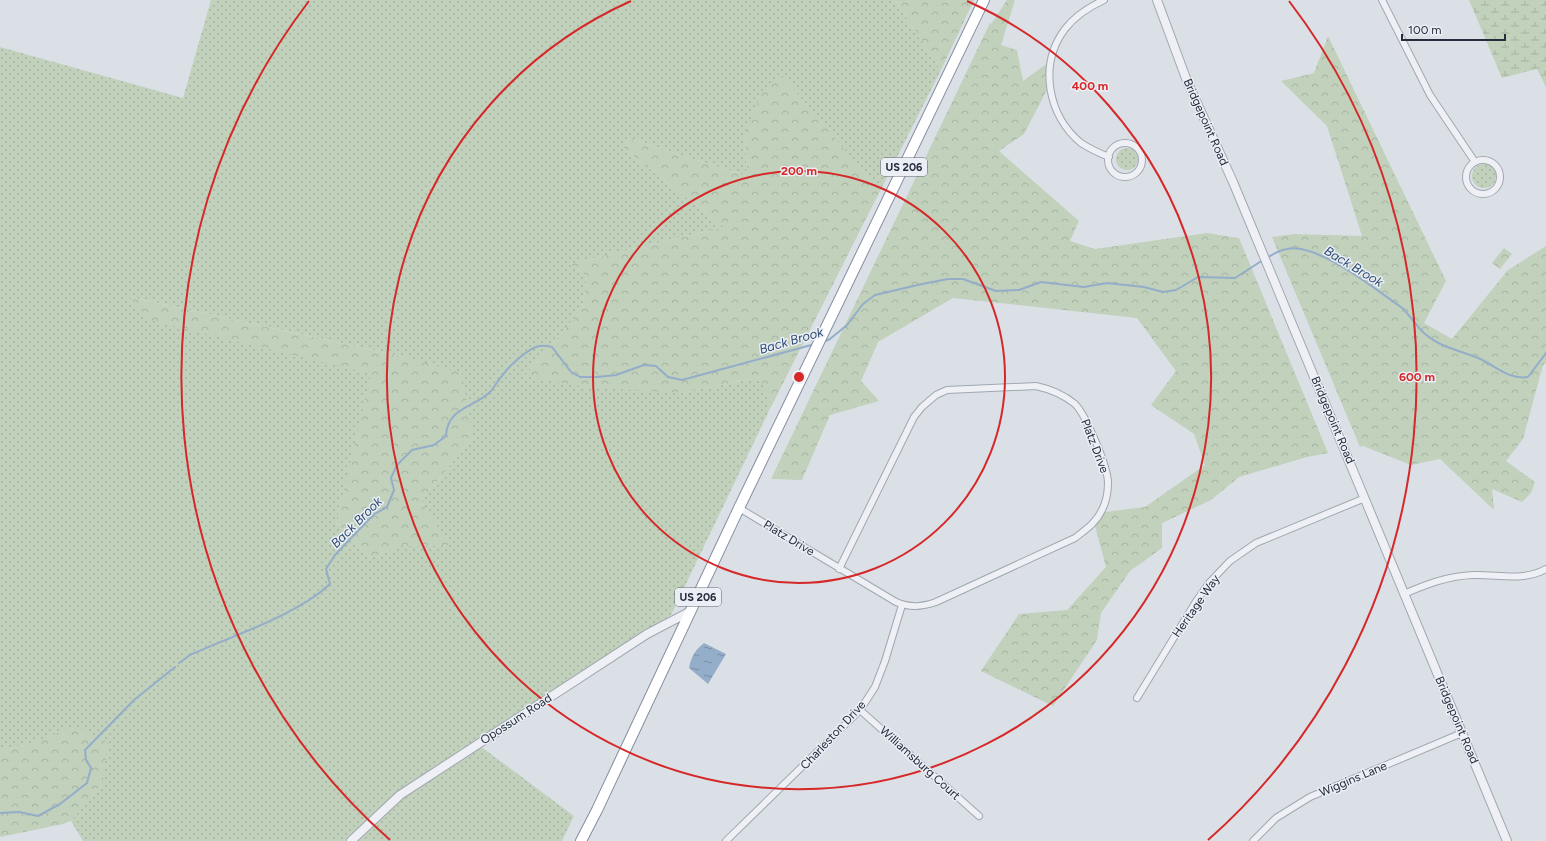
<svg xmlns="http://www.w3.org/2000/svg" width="1546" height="841" viewBox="0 0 1546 841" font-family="Figtree,sans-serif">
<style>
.grass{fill:url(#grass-dots);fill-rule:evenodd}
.forest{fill:url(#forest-crowns)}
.wetland{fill:url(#wetland-marsh)}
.water{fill:url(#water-ripples)}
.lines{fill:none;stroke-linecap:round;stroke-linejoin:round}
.stream{stroke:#94adc9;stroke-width:2}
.minor-casing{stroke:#a1a7b1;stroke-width:8}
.tertiary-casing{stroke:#a1a7b1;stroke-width:10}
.trunk-casing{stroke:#828d9e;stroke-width:12}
.minor{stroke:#eef0f5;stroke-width:6}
.tertiary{stroke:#eef0f5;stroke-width:8}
.trunk{stroke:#fff;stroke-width:10}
.ring{fill:none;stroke:#d62828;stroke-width:2}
.labels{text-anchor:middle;stroke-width:3;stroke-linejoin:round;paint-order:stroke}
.shield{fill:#ebeff5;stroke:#606774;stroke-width:1}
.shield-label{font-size:11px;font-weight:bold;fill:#252d3d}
.street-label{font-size:12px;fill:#252d3d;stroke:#ebeff5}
.water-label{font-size:13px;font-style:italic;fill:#2d4b73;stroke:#ebeff5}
.centre{fill:#d62828;stroke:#ebeff5;stroke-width:2}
.ring-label{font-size:12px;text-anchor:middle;font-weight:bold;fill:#d62828;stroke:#ebeff5;stroke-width:3;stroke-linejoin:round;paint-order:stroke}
</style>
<defs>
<pattern id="grass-dots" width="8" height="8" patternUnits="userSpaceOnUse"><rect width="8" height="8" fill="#c1d1bc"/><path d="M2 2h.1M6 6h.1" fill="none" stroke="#a6b4a2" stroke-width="1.8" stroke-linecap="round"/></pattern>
<pattern id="forest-crowns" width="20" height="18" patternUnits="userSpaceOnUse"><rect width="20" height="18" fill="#c1d1bc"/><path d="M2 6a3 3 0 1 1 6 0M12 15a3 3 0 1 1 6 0" fill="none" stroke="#a6b4a2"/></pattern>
<pattern id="wetland-marsh" width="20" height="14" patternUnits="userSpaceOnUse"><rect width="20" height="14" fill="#c1d1bc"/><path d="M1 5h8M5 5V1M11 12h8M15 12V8" fill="none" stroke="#a6b4a2"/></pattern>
<pattern id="water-ripples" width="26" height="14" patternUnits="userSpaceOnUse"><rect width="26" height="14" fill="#94adc9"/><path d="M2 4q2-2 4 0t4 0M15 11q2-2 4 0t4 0" fill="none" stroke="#798da4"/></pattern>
</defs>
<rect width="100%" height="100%" fill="#dbe0e7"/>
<path class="grass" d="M211 0H895L941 70 880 191 781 75 745 134 747 176 628 138 623 148 724 227 570 264 587 276 582 309 525 376 682 393 761 377 770 401 768 413 671 615 476 743 574 816 562 841H83L71 821 102 785 32 743 0 751V47L183 98ZM130 297 405 357 473 438 421 500 448 545 402 546 370 558 336 523 372 374Z
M1116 159a11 11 0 1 1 22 0a11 11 0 1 1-22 0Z
M1472 176a12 12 0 1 1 24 0a12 12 0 1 1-24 0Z"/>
<path class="forest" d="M895 0H974L941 70Z
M1007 0H1015L1001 45 1017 50 1023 81 1052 60 1050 84 1024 134 999 151 1079 221 1070 241 1095 249 1207 233 1239 238 1328 453 1307 457 1239 477 1211 500 1162 523V548L1130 571 1101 613 1097 640 1053 706 981 671 1019 614 1067 610 1106 567 1095 526 1105 512 1145 507 1205 465 1194 434 1151 405 1176 371 1137 318 953 298 878 342 861 381 879 401 830 415 802 480 771 479 990 23 991 24Z
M1328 36 1446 281 1424 323 1452 339 1508 270 1546 246V362L1543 365 1523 439 1506 461 1535 482 1531 493 1522 502 1492 489 1494 510 1440 459 1411 465 1363 446 1360 447 1272 237 1294 234 1362 236 1327 126 1281 81 1314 73Z
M781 74 880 191 768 413 770 401 760 377 682 393 584 387 525 376 582 309 587 276 570 264 724 227 623 148 628 138 747 176 745 134 763 90Z
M1504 248 1512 254 1500 269 1492 263Z
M129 297 405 357 462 373 473 438 421 500 449 545 402 546 370 558 336 523 371 374 150 320Z
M75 726 108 743 102 785 71 821 63 824 0 837V751L32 743Z"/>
<path class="wetland" d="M1469 0H1546V87L1537 69 1502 78Z"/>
<path class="water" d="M704 643 726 654 708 684 689 668C691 657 695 650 704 643Z"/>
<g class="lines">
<path class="stream" d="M1267 258C1273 254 1280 250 1287 249 1317 242 1376 290 1401 307 1410 315 1417 327 1425 334 1441 348 1460 350 1478 358 1495 365 1508 380 1528 377L1546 353
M823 342 830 339 847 325 863 304 875 295 922 284 948 279H963L996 291 1019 290 1041 282 1084 287 1107 283 1144 287 1163 292 1176 290 1198 277 1235 278 1263 260
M179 663 190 655C232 636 297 615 330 584L326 569 335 555 373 515 387 507 394 490 391 478 397 465 412 450 434 445 446 436C447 407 475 408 491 391 495 386 498 380 502 376 508 367 529 347 540 346 544 345 548 346 552 347L571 372 580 377H597L616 375 644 365 656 366 668 377 682 380 815 344
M0 813 19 812 38 816 60 804 87 783 91 768 86 760 85 750 134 700 175 667"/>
<defs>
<path id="minor" d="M1104 0C1089 7 1075 16 1065 29 1038 65 1048 116 1081 143 1090 149 1099 153 1109 157
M1382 0 1430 95 1475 162
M1108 160a17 17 0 1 1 34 0a17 17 0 1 1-34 0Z
M1466 177a17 17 0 1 1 34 0a17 17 0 1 1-34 0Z
M739 508 896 602C910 608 922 607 936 602L1075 538C1085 530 1096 523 1102 510 1106 502 1108 492 1108 483 1108 467 1086 415 1075 404 1064 395 1050 389 1036 386L947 390 936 395 922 407 914 417 839 569
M1404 594C1427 584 1448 576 1473 575 1498 574 1522 582 1546 569
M1137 698 1195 603 1209 583 1230 561 1256 543 1365 498
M860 710 979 816
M726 841 860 710 875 687 885 661 902 605
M1253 841 1276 818 1310 797 1462 733"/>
<path id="tertiary" d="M1157 0 1187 81 1233 182 1507 841
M351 841 400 795 647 634 691 611"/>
<path id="trunk" d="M581 841 597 810 739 508 984 0"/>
</defs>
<use href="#minor" class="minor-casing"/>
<use href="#tertiary" class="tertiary-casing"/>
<use href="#trunk" class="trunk-casing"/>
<use href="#minor" class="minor"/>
<use href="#tertiary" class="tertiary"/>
<use href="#trunk" class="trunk"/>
</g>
<g class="ring">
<circle cx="799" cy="377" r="206"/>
<path d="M967 1A412 412 0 1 1 631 1"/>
<path d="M390 840A618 618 0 0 1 309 1M1289 1A618 618 0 0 1 1208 840"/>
</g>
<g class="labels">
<g class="shield">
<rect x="881" y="158" width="46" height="18" rx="3"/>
<rect x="675" y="588" width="46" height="18" rx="3"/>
</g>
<g class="shield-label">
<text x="904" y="171">US 206</text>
<text x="698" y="601">US 206</text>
</g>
<g class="street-label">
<text transform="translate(1206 122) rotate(66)" y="4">Bridgepoint Road</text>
<text transform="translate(1333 420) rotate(67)" y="4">Bridgepoint Road</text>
<text transform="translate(1095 446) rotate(69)" y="4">Platz Drive</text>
<text transform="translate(789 538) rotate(31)" y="4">Platz Drive</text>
<text transform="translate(1196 606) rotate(-55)" y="4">Heritage Way</text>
<text transform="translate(516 719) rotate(-33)" y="4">Opossum Road</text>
<text transform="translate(1457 720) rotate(67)" y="4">Bridgepoint Road</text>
<text transform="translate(833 735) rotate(-47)" y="4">Charleston Drive</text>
<text transform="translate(920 763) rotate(42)" y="4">Williamsburg Court</text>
<text transform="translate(1353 779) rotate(-23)" y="4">Wiggins Lane</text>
</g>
<g class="water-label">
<text transform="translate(1354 266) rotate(31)" y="5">Back Brook</text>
<text transform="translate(791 340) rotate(-16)" y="5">Back Brook</text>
<text transform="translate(356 522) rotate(-45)" y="5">Back Brook</text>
</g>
</g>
<circle cx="799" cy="377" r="6" class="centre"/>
<g class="ring-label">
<text x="1090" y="90">400 m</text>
<text x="799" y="175">200 m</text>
<text x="1417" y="381">600 m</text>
</g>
<path d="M1402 34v6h103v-6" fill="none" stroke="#252d3d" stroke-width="2"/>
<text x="1408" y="34" font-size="12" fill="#252d3d" stroke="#ebeff5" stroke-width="3" paint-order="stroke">100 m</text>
</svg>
